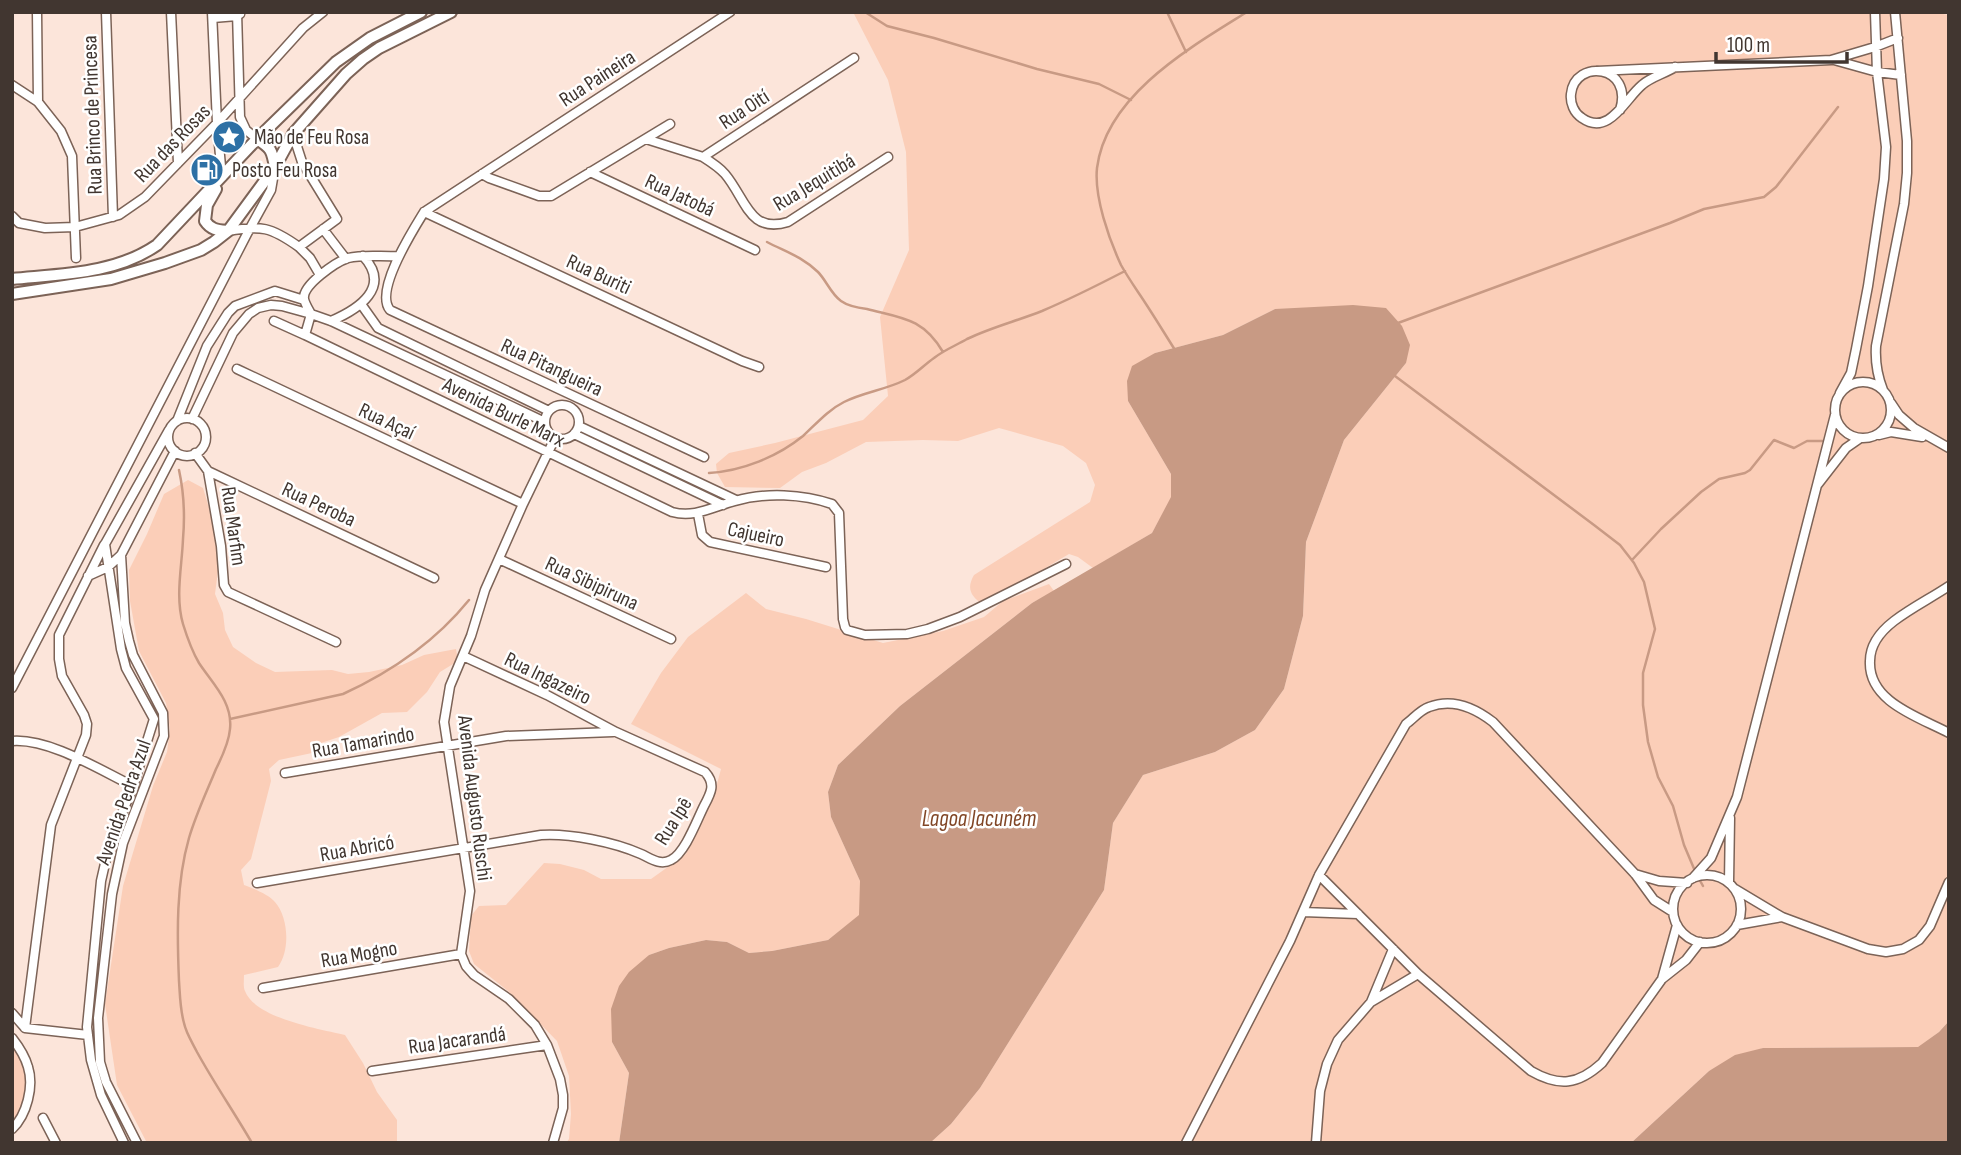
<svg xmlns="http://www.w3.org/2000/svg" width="1961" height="1155" viewBox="0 0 1961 1155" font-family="'Sofia Sans Condensed',sans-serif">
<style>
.green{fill:#fbceb8}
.water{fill:#c89a84}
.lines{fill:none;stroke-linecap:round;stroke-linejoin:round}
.stream{stroke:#c89a84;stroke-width:2.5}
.street-casing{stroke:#7c6357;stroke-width:11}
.secondary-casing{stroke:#7c6357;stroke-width:14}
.street{stroke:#fff;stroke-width:8}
.secondary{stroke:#fff;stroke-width:10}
.labels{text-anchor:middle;stroke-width:5;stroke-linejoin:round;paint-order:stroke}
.street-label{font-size:21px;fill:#413630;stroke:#fff}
.poi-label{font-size:21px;fill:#413630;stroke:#fff;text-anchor:start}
.water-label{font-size:23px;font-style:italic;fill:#814626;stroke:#fff}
</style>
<rect width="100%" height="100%" fill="#fce5da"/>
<path class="green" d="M853 12H1931L1949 15V1021L1939 1032 1919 1047 1763 1048 1709 1071 1631 1143H930L951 1124 980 1088 1104 890 1113 823 1143 775 1215 752 1255 730 1284 689 1303 616 1306 542 1344 440 1406 363 1275 309 1223 335 1155 353 1128 401 1171 474 1172 497 1152 533 1093 568 1078 557 1069 554 983 605C971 596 966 589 974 575L1090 502 1095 485 1086 463 1063 446 999 428 958 441 923 440 866 442 826 463 802 472 780 488 725 487 717 473 716 464 729 453 775 443 863 420 888 396 880 317 909 250 906 152 888 80Z
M188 480 203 488 221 547 215 594 223 613 225 630 233 647 256 663 275 672 332 670 348 674 369 672 402 665 424 655 456 649 458 661 440 672 427 692 407 712 382 713 339 737 318 744 312 753 279 760 269 769 271 781 251 859 241 870 244 885C254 889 268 894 275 902 289 918 290 951 278 967L244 975C244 980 243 987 245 991 255 1018 319 1029 345 1035L363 1063 377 1092 397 1120V1143H147L117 1085 105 1004 123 886 153 786 167 752 170 729 166 703 139 651 130 601 129 570 147 534 164 494Z
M1049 584 1054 591 1032 603 900 706 838 765 828 792 831 817 860 881V915L828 940 772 951 749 953 727 942 706 940 669 948 649 955 612 1029V1042L629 1073 619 1143H566L569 1139 571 1114 569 1076 557 1041 508 991 474 964 469 951 471 916 479 906 506 905 544 863 560 864 584 870 601 879H651L686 854 717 784 721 769 631 724 661 673 688 637 746 593 766 609 806 619 883 643 943 631 984 617 1003 601Z
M12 1027 28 1073 22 1119 12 1124Z"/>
<path class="water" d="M1353 305 1386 308 1402 326 1410 345 1406 363 1344 440 1306 542 1303 616 1284 689 1255 730 1215 752 1143 775 1113 823 1104 890 980 1088 951 1124 930 1143H619L629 1073 612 1042 611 1009 619 986 629 972 649 955 669 948 706 940 727 942 749 953 772 951 828 940 859 915 860 881 831 817 828 792 838 765 900 706 1032 603 1152 533 1171 497V474L1128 401 1127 381 1132 366 1155 353 1223 335 1275 309Z
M1949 1021V1143H1631L1709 1071 1735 1055 1763 1048 1918 1047 1939 1032Z"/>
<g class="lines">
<path class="stream" d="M865 12 887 26 934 38 1037 69 1099 84 1131 100
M1167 12 1186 52
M767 242C786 252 801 256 818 272 826 280 831 294 841 301 848 306 859 308 867 309 902 318 923 318 943 352
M1398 323 1670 223 1704 209 1764 197 1776 187 1838 107
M1175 350C1163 331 1151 311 1138 292 1132 283 1126 274 1121 265 1109 239 1094 197 1097 168 1106 95 1191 47 1247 12
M1395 376 1594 525 1620 545 1634 563 1644 582 1655 629 1643 673V705L1648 742 1658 777 1673 806 1684 845 1695 871
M179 470C184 493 185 516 183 539 182 566 175 597 183 624 187 637 192 651 199 663 212 683 233 702 230 729 229 742 222 757 216 769 207 791 196 814 189 838 176 883 177 934 179 981 180 995 180 1009 184 1023 186 1033 192 1042 197 1052 214 1083 234 1112 252 1143
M709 473C742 471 777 457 803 436 816 424 828 410 844 402 864 392 885 390 905 380 916 374 924 365 934 358 944 350 957 345 967 339 992 327 1017 321 1042 311 1070 299 1098 285 1125 271
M1632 560 1661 529 1701 492 1719 479 1745 473 1750 470 1774 440 1794 448 1807 441H1825
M230 719 343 694C391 672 435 642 469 600
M1698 877 1703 886"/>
<defs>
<path id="street" d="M37 12 38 102
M106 12 113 217
M171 12 178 163
M212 12 217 123 222 177
M237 12 240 117 246 130 257 139
M213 18 237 16 240 14
M1834 60 1877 72 1901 75
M1597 71 1831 60 1875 47 1898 38
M12 85 38 102 61 131 72 156 76 258
M1620 110C1634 65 1575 58 1571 94 1570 103 1574 113 1582 118 1609 137 1625 99 1642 85 1651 77 1664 74 1675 67
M646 139 703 157 854 58
M703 157C711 162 719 167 725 174 746 199 749 234 788 222L888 157
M590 172 755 250
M482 174 489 178 539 196H551L670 124
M424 212 742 361 759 367
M12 216 19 223 45 228 75 227 119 215 145 197 217 123 303 28 323 12
M323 229 346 259
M228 231C261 225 271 227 299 247L337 219 302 162 293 134
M299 247 310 258 320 275
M399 256C382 257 365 254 348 258 336 262 302 285 304 299 305 304 309 310 311 314L331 321 545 422
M361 304 378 328 549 411
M274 321 305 335 672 512C695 518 712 507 735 501 765 492 803 494 832 504L839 513 843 619 845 627 847 630 865 635 907 634 928 629 960 617 1066 564
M331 321C359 309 392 287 363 256
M237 369 523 504
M1835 410a28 28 0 1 1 56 0a28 28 0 1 1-56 0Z
M1883 390C1877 375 1875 362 1876 346L1904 204 1907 173V141L1895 12
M1840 393 1851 373 1856 349 1868 286 1884 179 1886 147 1877 72 1875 12
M1891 403 1899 415 1914 428 1949 448
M545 422a17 17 0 1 1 34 0a17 17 0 1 1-34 0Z
M168 437a19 19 0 1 1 38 0a19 19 0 1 1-38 0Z
M192 419 233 333 249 314 258 308 271 305 282 306 311 314 305 335
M177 421 207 346 228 313 235 306 275 291 304 300
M579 426 736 500
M574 434 723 505
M1879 435 1891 432 1922 437
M195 453 208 471 434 578
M704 457 390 310C374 291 413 230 424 212L730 12
M208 471 221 546 224 585 228 592 336 642
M1818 484 1846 448 1859 439
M698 514 702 535 710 542 826 567
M121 555 125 623 129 641 133 655 163 713 164 736 123 843 112 894 98 1018 100 1062 106 1082 137 1143
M499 559 671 639
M88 576 108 567 121 555 175 451
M1949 586C1931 598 1911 608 1894 621 1881 631 1870 644 1870 661 1868 702 1919 717 1949 733
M12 688 248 232 271 190 275 167
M12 741C49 738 100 770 133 786
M285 773 506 736 613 732
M1635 874 1659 881 1687 883
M1319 875 1418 974 1531 1071C1559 1087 1578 1085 1602 1063L1662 979 1686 960 1700 942
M1673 909a34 34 0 1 1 68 0a34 34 0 1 1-68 0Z
M1693 878 1711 858 1737 797 1835 415
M1729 882 1730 818
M257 883 541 835C569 833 614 842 641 854 650 858 660 866 671 860 685 853 697 820 704 806 711 793 716 784 705 772L616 732 547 695 463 656
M1735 889 1782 917 1868 949 1886 952 1903 949 1919 940 1930 926 1949 882
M1303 912 1358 914
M1737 925 1782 917
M1662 979 1677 925
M263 988 461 954
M1371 1002 1393 949
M12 1013 25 1028 88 1035
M25 1028 51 825 86 735 87 724 84 715 62 676 59 659V635L104 545
M12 1038C19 1047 25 1056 28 1067 34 1086 27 1115 12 1129
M372 1071 547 1045
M43 1118 56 1143
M124 1143 101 1095 91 1060 87 1027 101 881 109 846 133 786 154 719 126 668 121 649 105 544 169 430
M553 1143 563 1108V1095L560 1079 547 1045 535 1025 509 999 474 975 466 966 461 954 470 891 444 722 450 686 471 636 485 590 523 504 555 438
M1186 1143 1290 941 1319 875 1406 724C1413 719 1420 710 1429 707 1452 698 1475 708 1493 722L1635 874 1654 900 1673 912
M1316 1143 1320 1091 1327 1064 1338 1040 1371 1002 1418 974"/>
<path id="secondary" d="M257 139C271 148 272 150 275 167
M216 189 207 205 205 221C211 230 218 230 228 231
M12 279C62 274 115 274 157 245L257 139 336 62 370 38 421 12
M12 294 111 279 165 263 201 250 214 242 228 231 275 167 293 134 346 74 363 59 379 48 451 12"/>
</defs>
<use href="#street" class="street-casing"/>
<use href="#secondary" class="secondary-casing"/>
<use href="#street" class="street"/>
<use href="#secondary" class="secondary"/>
</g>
<defs>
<symbol id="sight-disc" viewBox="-11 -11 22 22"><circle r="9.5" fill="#2d70a5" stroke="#fff"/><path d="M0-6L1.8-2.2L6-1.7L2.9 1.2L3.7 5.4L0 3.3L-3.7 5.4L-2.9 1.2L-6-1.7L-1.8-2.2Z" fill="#fff"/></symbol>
<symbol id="fuel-disc" viewBox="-11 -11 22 22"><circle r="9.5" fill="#2d70a5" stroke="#fff"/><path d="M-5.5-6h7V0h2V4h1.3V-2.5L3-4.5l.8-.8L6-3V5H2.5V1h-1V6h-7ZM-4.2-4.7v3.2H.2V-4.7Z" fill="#fff"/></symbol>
</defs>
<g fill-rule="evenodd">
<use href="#sight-disc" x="210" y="118" width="38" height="38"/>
<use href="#fuel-disc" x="188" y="151" width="38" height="38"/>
</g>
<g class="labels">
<g class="street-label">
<text transform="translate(597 78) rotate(-33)" y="7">Rua Paineira</text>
<text transform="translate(744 109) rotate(-33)" y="7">Rua Oití</text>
<text transform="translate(92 115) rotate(-92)" y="7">Rua Brinco de Princesa</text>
<text transform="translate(172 143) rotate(-46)" y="7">Rua das Rosas</text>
<text transform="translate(814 182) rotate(-31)" y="7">Rua Jequitibá</text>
<text transform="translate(680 195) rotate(25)" y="7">Rua Jatobá</text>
<text transform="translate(599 274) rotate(25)" y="7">Rua Buriti</text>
<text transform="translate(552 367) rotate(25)" y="7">Rua Pitangueira</text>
<text transform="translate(504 412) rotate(26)" y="7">Avenida Burle Marx</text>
<text transform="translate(387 421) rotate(25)" y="7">Rua Açaí</text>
<text transform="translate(319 504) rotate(25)" y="7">Rua Peroba</text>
<text transform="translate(234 526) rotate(82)" y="7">Rua Marfim</text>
<text transform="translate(756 534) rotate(12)" y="7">Cajueiro</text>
<text transform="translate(592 583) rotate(25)" y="7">Rua Sibipiruna</text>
<text transform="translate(548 678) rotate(26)" y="7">Rua Ingazeiro</text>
<text transform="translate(363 742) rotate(-10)" y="7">Rua Tamarindo</text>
<text transform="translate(475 798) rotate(83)" y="7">Avenida Augusto Ruschi</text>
<text transform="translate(123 802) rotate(-71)" y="7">Avenida Pedra Azul</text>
<text transform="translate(673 821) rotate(-58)" y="7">Rua Ipê</text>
<text transform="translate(357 848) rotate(-10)" y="7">Rua Abricó</text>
<text transform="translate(359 954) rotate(-10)" y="7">Rua Mogno</text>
<text transform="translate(457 1040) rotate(-8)" y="7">Rua Jacarandá</text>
</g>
<g class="poi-label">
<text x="254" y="144">Mão de Feu Rosa</text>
<text x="232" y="177">Posto Feu Rosa</text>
</g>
<g class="water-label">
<text x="979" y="826">Lagoa Jacuném</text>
</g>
</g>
<rect width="1961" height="1155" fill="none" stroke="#413630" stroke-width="28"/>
<path d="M1716 52v10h131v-10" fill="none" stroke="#413630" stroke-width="3.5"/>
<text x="1727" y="52" font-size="21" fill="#413630" stroke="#ffffff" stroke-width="5" paint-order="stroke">100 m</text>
</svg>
